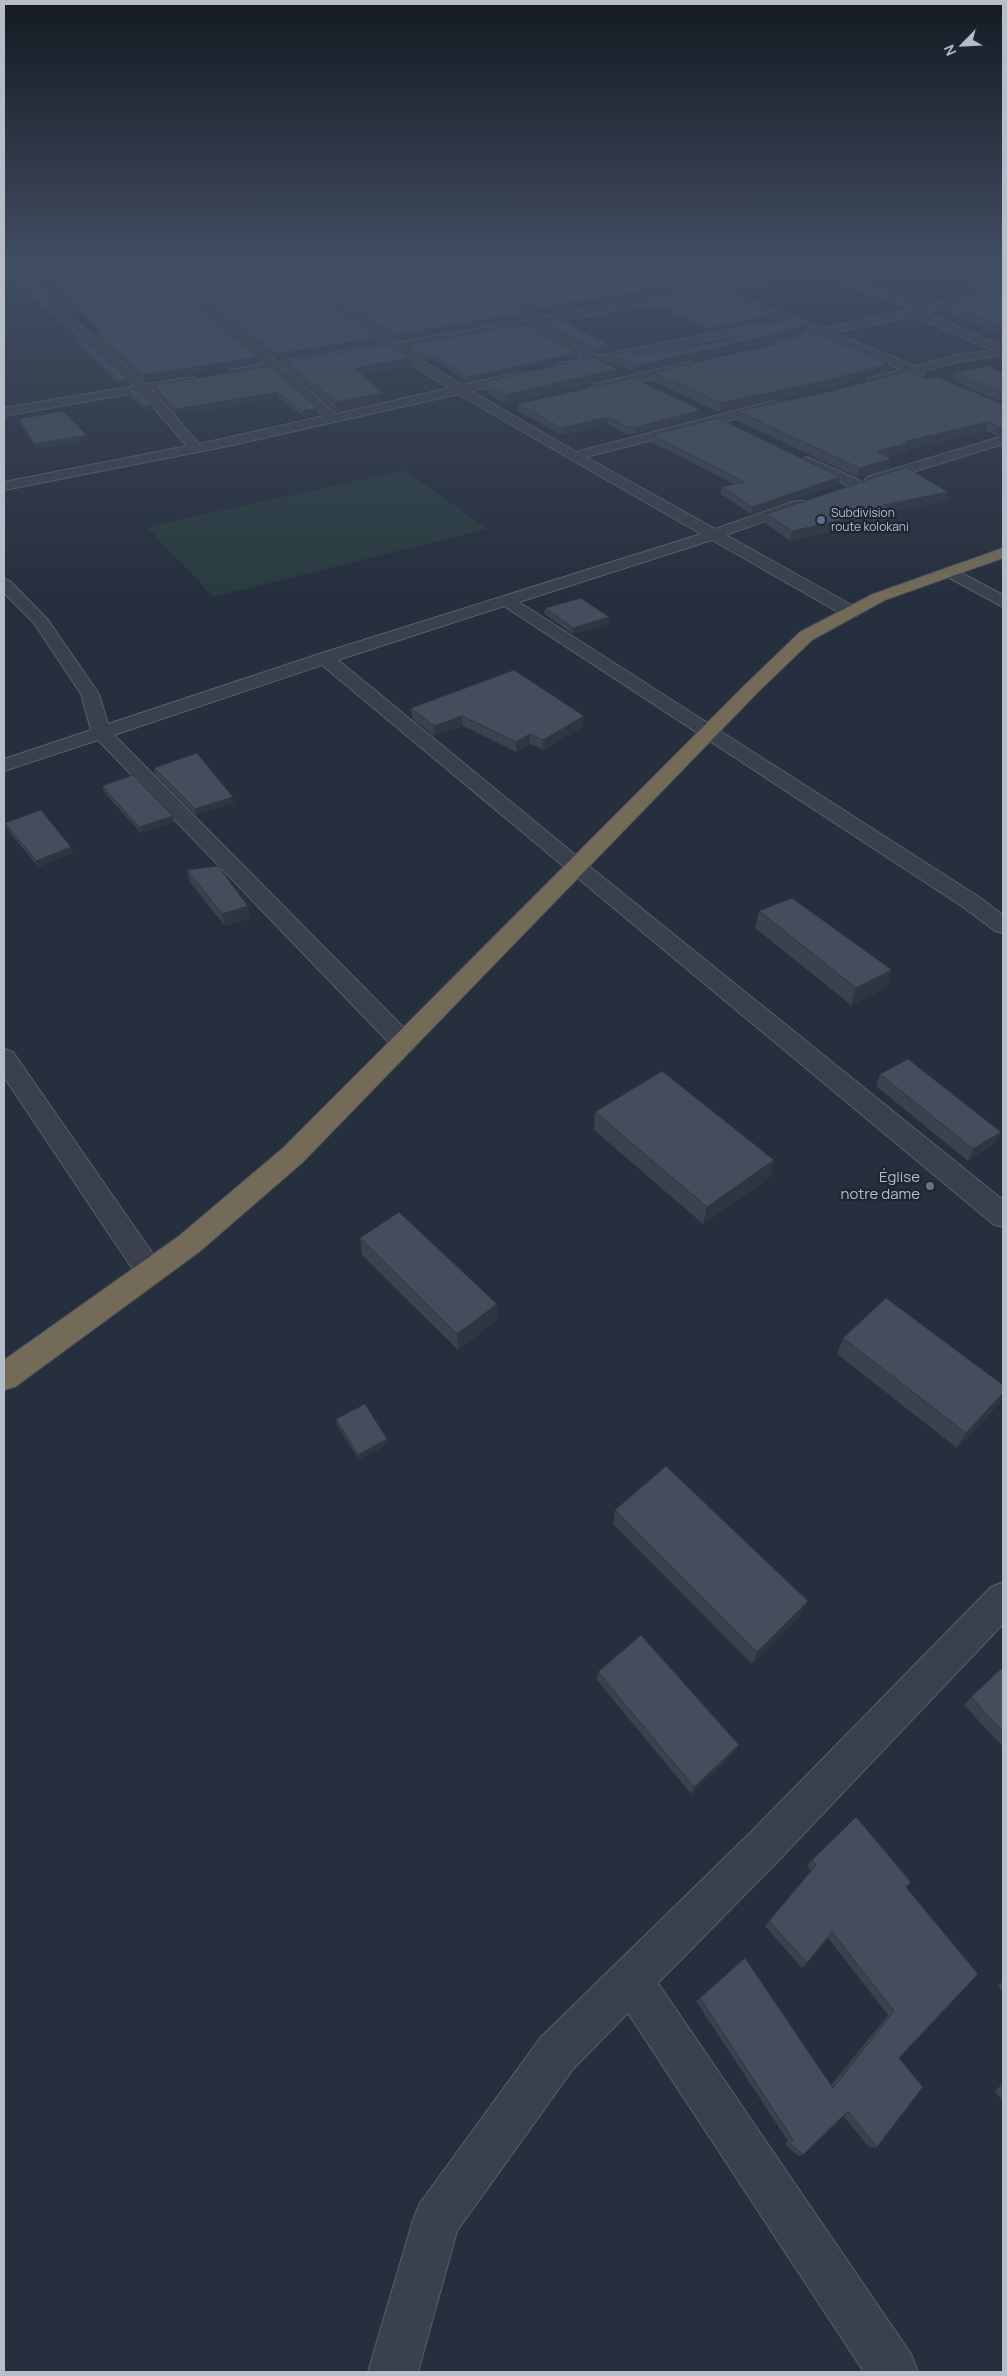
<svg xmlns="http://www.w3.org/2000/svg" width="1007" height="2376" viewBox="0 0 1007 2376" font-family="Manrope,sans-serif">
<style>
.green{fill:#293c3f}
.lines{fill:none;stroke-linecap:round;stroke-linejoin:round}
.minor-casing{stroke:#585f6b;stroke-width:2}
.highway-casing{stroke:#454c58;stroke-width:2}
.minor{fill:#3a414d;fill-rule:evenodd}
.highway{fill:#736a58;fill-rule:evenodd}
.wall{fill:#3a424f}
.shaded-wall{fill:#2f3640}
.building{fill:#434d5c;stroke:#2f3640}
.service-dot{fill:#5c6f8a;stroke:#1f2632;stroke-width:2}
.worship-dot{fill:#6b7280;stroke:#1f2632;stroke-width:2}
.labels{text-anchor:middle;stroke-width:4.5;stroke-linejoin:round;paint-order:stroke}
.far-poi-label{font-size:12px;fill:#b6bcc8;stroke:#1f2632;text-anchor:start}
.poi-label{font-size:15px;fill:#b6bcc8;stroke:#1f2632;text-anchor:end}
</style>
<rect width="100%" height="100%" fill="#262f3d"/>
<path class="green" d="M405 470 487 529 213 597 147 527Z"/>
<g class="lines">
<defs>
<path id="minor" d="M4 264H12L146 384 193 377 195 380 193 383 152 390 199 444 324 416 272 370 230 376 228 373 230 370 264 364 141 264H152L277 362 382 345 316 296 293 264H303L324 292 394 343 526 320 462 264H473L538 318 703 288 648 266 647 264H660L716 286 841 264H861L860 266 828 272 916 303 921 307 1002 290 934 266 933 264H947L1003 284V296L925 313 1003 346V355L957 362 924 371 923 375 913 374 873 385 869 384 867 381 869 378 902 370 820 336 781 347 777 346 775 344 777 342 810 332 714 293 537 325 597 356 760 324 766 327 764 329 605 361 599 366 593 364 559 371 553 367 555 364 584 359 524 327 403 349 462 385 520 372 524 373 526 376 524 379 471 391 576 452 773 401 777 402 779 405 777 408 586 457 715 529 795 501H805L807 504 805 507 726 535 857 608 859 612 857 616H845L712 540 519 602 979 897 1003 915V933L995 931 963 907 504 606 338 660 584 862 1003 1200V1227L993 1224 322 665 114 735 413 1037 416 1043 413 1049 404 1052 395 1049 98 740 4 771V759L91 730 81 694 34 623 4 593V579L10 581 48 620 99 694 108 724 319 654 701 534 458 394 228 446 4 490V482L187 446 140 392 4 416V408L134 386 4 267ZM815 274 908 307 911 310 822 329 726 290ZM912 316 993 350 956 355 915 366 833 333ZM390 351 449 388 336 414 284 368Z
M690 362 694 363 696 366 694 369 598 391 592 387 594 384Z
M1003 436V444L877 483H867L865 480 867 477Z
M807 457 861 481 863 484 861 487H851L802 464 800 461Z
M950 567 1003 595V607L944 575 942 572 944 569Z
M4 1049 13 1052 160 1264 165 1272 160 1280 150 1284 140 1280 4 1077Z
M1003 1582V1624L779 1860 658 1983 911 2354 918 2372H864L628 2013 573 2069 457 2231 418 2372H368L413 2220 420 2203 541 2037 751 1832 991 1587Z"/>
<path id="highway" d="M1003 548V558L885 600 812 640 758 692 303 1162 199 1252 15 1387 4 1390V1360L179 1236 283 1148 746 684 800 632 873 594Z"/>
</defs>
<use href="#minor" class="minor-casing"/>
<use href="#highway" class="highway-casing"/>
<use href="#minor" class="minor"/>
<use href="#highway" class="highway"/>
</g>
<path class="wall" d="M86 264 260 363 146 381 98 339 97 333 101 332 47 278 32 280 22 271 20 266Z
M155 264H294L314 292 377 338V344L277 360Z
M305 264H465L522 313V319L394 341 325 291Z
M476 264H651L697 282 696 287 541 313V316H539Z
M664 264H776L784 267 783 272 716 284Z
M1002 273H1003V283L1000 281Z
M963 285 995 290 974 294 962 289Z
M1003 290V336L945 311 947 304 991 295 992 293Z
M656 301 776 315 775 319 708 332 656 305Z
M543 321 611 346V350L595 353 543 326Z
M723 332H806L771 342 636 373 611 361V354L637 355 725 341 722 339Z
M74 338 128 379 129 384 119 386 75 342Z
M780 343 888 364 886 372 828 388 719 412 653 381V372Z
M408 345 577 353V357L468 381 435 361 428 362 408 350Z
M410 358V366L363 375 383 401 337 411 287 369 286 361Z
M270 366 319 414 304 417 278 398 176 415 155 390 154 385Z
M618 369 617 377 505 403 483 390V382Z
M955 373H1003V402L953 381Z
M928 379 1003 404V435L997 436 986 431 908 449 907 452 887 456 889 468 857 477 736 420 737 411Z
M127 390 152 405 153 409 145 411 128 395Z
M518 404 701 417 636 434H627L608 424 562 435 518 411Z
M19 419 87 435 88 440 36 449 21 424Z
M652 435 839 484 751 514 721 494 722 487 734 484 651 442Z
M948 492 946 501 890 512 889 519 790 541 765 523 766 514Z
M545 608 609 617V623L573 634 544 614Z
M411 708 583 727 543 750 530 744 516 752 463 726 434 736 412 718Z
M154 768 234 803 196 815 155 774Z
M102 786 173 816 174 822 141 833 104 792Z
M5 823 71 847 73 853 38 867 7 829Z
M187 870 248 906 250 918 225 926 190 882Z
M759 911 887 988 851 1005 755 928Z
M880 1074 1001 1132 995 1143 968 1161 876 1086Z
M595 1112 774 1160 770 1177 703 1224 594 1130Z
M360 1238 497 1304V1320L458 1350 362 1255Z
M843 1338 1003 1385V1396L999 1404 957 1448 837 1354Z
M336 1419 387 1439 388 1444 359 1460 337 1425Z
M615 1510 801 1614 752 1664 613 1524Z
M1003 1667V1747L964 1705 971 1697Z
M598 1672 735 1752 691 1794 597 1680Z
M812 1860 906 1887 899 2058 877 2147 870 2148 843 2116 803 2155 798 2156 785 2144 788 2141 696 2001 700 1998 831 2085 888 2015 828 1938 807 1963 802 1968 765 1926 811 1871 807 1866Z
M1003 1981V1992L998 1986Z
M1003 2083V2102L995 2091Z"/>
<path class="shaded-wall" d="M784 267 783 272 716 284 717 279Z
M46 273 47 278 32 280 31 275Z
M15 277 16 283 4 285V279Z
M697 282 696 287 541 313V316H539V310L537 308Z
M996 285 995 290 974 294 975 290Z
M522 313V319L394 341V335Z
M776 315 775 319 708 332V328Z
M807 325 806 332 771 342 636 373 637 366Z
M377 338V344L277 360 276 354Z
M611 346V350L595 353 596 348Z
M577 353V357L468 381V377Z
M259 357 260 363 146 381 144 375Z
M435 357V361L428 362V358Z
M410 358V366L356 376 355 368Z
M888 364 886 372 828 388 719 412 720 403Z
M618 369 617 377 505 403V395Z
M128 379 129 384 119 386 118 381Z
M277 392 278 398 176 415 175 409Z
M383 393V401L337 411 336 402Z
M152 405 153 409 145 411 144 406Z
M318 408 319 414 304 417 303 411Z
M701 410V417L636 434 637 427Z
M608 417V424L562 435V428Z
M988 422 986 431 908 449 907 452 875 459 877 451 906 441Z
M999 427H1003V435L997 436Z
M87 435 88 440 36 449 35 444Z
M891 459 889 468 857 477 859 468Z
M840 477 839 484 751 514 752 507Z
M948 492 946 501 890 512 889 519 790 541 792 531 883 505Z
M609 617V623L573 634V628Z
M462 716 463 726 434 736V726Z
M584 716 583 727 543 750V740Z
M530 734V744L516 752V742Z
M233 797 234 803 196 815 195 809Z
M173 816 174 822 141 833 139 827Z
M71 847 73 853 38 867 36 861Z
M248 906 250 918 225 926 222 914Z
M892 970 887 988 851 1005 856 988Z
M1001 1132 995 1143 968 1161 973 1149Z
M774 1160 770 1177 703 1224 707 1207Z
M497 1304V1320L458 1350 457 1334Z
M1003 1393V1396L999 1404 957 1448 966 1433Z
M387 1439 388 1444 359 1460 358 1455Z
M808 1601 801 1614 752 1664 757 1652Z
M739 1745 735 1752 691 1794 694 1787Z"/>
<path class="building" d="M86 264H143L259 357 144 375 97 333 105 331 46 273 31 275 20 266Z
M160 264H294L314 292 377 338 276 354Z
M309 264H465L522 313 394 335 325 285Z
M482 264H651L697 282 537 308 541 310H539Z
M678 264H776L784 267 717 279Z
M4 267 15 277 4 279Z
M983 281 996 285 975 290 963 285Z
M1003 290V327L947 304 995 295 992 293Z
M714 291 776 315 708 328 656 301Z
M557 319 611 346 596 348 543 321Z
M794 319 807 325 772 335 637 366 611 354 627 351 637 355 736 339 723 332Z
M524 324 577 353 468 377 435 357 428 358 408 345Z
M814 332 888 364 829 380 720 403 653 372 780 343Z
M80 337 128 379 118 381 74 338Z
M389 345 410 358 355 368 383 393 336 402 286 361Z
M592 357 618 369 505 395 483 382Z
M270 366 318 408 303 411 277 392 175 409 154 385Z
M986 366 1003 373V393L955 373Z
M908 371 928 379 937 377 1003 404V427H999L988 422 906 441 909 443 877 451 891 459 859 468 737 411 832 391Z
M633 378 701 410 637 427H627L608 417 562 428 518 404Z
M137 388 152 405 144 406 127 390Z
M63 411 87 435 35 444 19 419Z
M718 418 840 477 752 507 722 487 744 482 652 435Z
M906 467 948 492 883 505 891 509 792 531 766 514Z
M581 598 609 617 573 628 545 608Z
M514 670 584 716 543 740 530 734 516 742 462 716 434 726 411 708Z
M197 753 233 797 195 809 154 768Z
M133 775 173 816 139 827 102 786Z
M41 810 71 847 36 861 5 823Z
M218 866 248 906 222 914 187 870Z
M792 898 892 970 856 988 759 911Z
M908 1059 1001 1132 973 1149 880 1074Z
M662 1071 774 1160 707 1207 595 1112Z
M399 1212 497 1304 457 1334 360 1238Z
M886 1298 1003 1385V1393L966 1433 843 1338Z
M365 1404 387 1439 358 1455 336 1419Z
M666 1466 808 1601 757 1652 615 1510Z
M641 1635 739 1745 694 1787 598 1672Z
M1003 1667V1732L971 1697Z
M856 1817 911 1882 906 1887 978 1974 899 2058 923 2087 877 2147 848 2111 803 2155 790 2143 793 2140 700 1998 745 1958 833 2088 894 2011 832 1932 807 1963 769 1921 816 1865 812 1860Z"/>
<linearGradient id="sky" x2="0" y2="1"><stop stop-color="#151a22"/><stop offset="0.44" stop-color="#414d62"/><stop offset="1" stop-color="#414d62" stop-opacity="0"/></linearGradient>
<rect width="1007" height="596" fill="url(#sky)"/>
<circle class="service-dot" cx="821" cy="520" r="5"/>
<circle class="worship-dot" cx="930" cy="1186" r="5"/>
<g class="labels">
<g class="far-poi-label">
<text x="831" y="517">Subdivision<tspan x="831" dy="14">route kolokani</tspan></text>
</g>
<g class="poi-label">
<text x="920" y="1182">Église<tspan x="920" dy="17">notre dame</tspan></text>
</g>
</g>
<rect width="1007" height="2376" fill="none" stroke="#b6bcc8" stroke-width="10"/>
<g transform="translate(962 45) rotate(246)" stroke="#1f2632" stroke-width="4" paint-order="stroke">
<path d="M0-4L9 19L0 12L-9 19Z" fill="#b6bcc8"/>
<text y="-8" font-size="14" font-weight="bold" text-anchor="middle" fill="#b6bcc8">N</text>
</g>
</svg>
